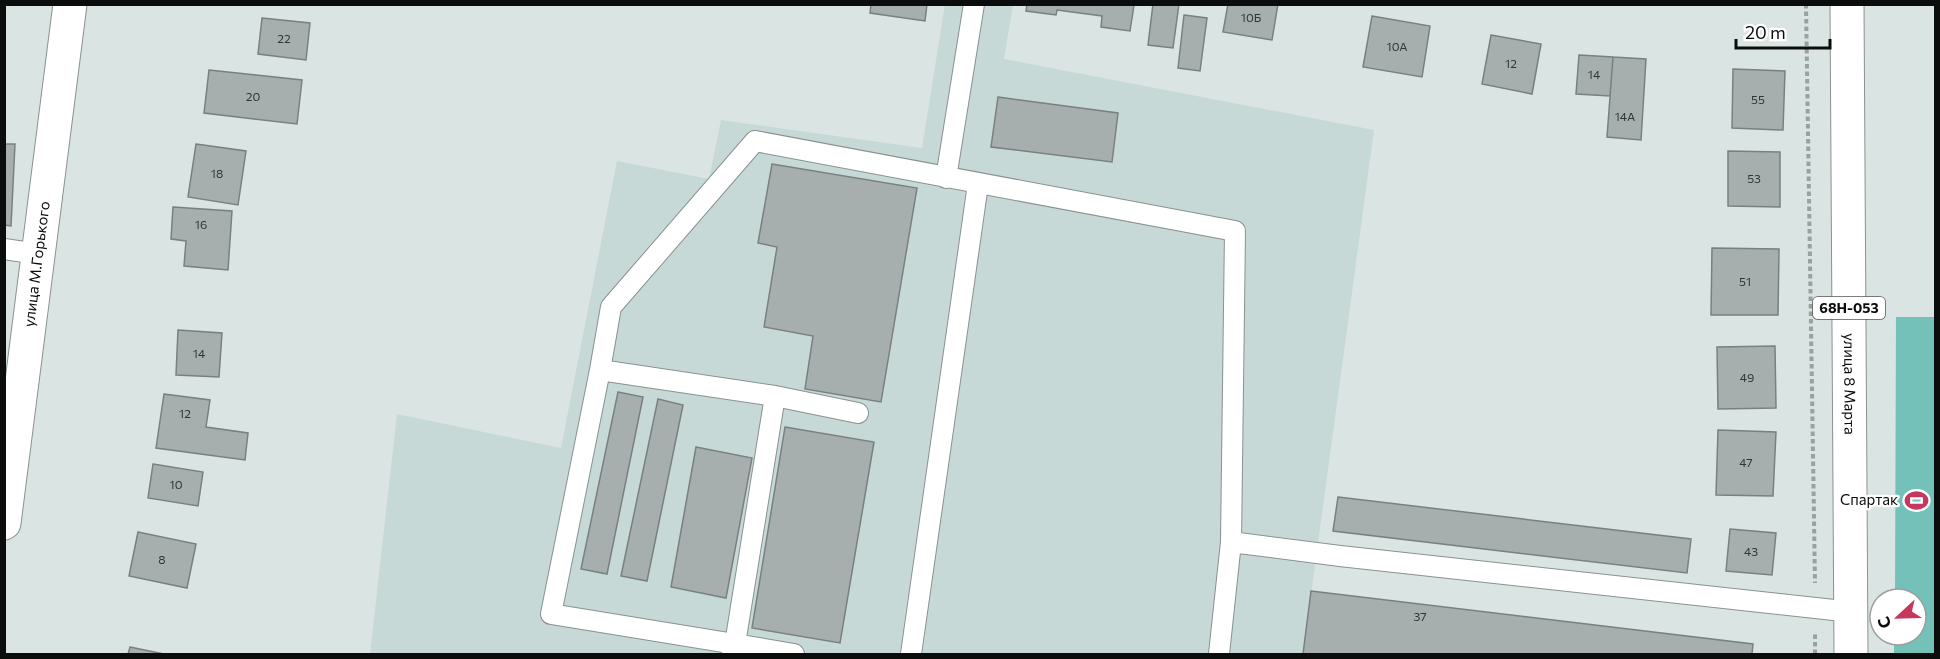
<svg xmlns="http://www.w3.org/2000/svg" width="1940" height="659" viewBox="0 0 1940 659" font-family="Commissioner,sans-serif">
<style>
.built{fill:#c6d9d7}
.green{fill:#74c1ba}
.building{fill:#a6afae;stroke:#798180;stroke-width:1.5}
.lines{fill:none;stroke-linecap:round;stroke-linejoin:round}
.lane-casing{stroke:#899291;stroke-width:22}
.secondary-casing{stroke:#899291;stroke-width:35}
.primary-casing{stroke:#899291;stroke-width:35}
.path{stroke:#9aa2a0;stroke-width:4;stroke-dasharray:4.5 3;stroke-linecap:butt}
.lane{stroke:#fff;stroke-width:20}
.secondary{stroke:#fff;stroke-width:33}
.primary{stroke:#fff;stroke-width:33}
.labels{text-anchor:middle;stroke-width:4.5;stroke-linejoin:round;paint-order:stroke}
.number-label{font-size:12px;fill:#313634}
.shield{fill:#fff;stroke:#545655;stroke-width:1.5}
.shield-label{font-size:14px;font-weight:bold;fill:#0a0d0c}
.street-label{font-size:15px;fill:#0a0d0c;stroke:#fff}
.poi-label{font-size:15px;fill:#0a0d0c;stroke:#fff;text-anchor:end}
</style>
<rect width="100%" height="100%" fill="#dae4e2"/>
<path class="built" d="M945 4 1013 5 1004 59 1374 130 1303 654H370L397 414 561 448 617 161 709 179 721 120 922 148Z"/>
<path class="green" d="M1896 317H1935V654H1894V635H1916V599H1895Z"/>
<path class="building" d="M871 4H927L925 21 870 13Z
M1027 4H1127L1134 5 1130 31 1101 27 1102 16 1057 10 1056 15 1026 11Z
M1153 4H1179L1173 48 1148 45Z
M1228 4H1278L1272 40 1223 32Z
M1184 15 1207 18 1200 71 1178 68Z
M1372 16 1430 26 1422 77 1363 67Z
M262 18 310 23 306 60 258 54Z
M1491 35 1541 44 1532 94 1482 84Z
M1579 55 1613 57 1610 96 1576 94Z
M1613 57 1646 59 1641 140 1607 137Z
M1733 69 1785 71 1783 130 1732 128Z
M209 70 302 80 297 124 204 113Z
M998 97 1118 113 1112 162 991 147Z
M4 144H15L11 226 4 225Z
M196 144 246 151 238 205 188 197Z
M1728 151 1780 152V207L1728 206Z
M772 164 917 188 881 402 805 389 813 336 764 327 777 247 758 243Z
M173 207 232 211 228 270 184 266 186 241 171 239Z
M1712 248 1779 249 1778 315H1711Z
M178 330 222 333 219 377 176 375Z
M1775 346 1776 408 1718 409 1717 347Z
M618 392 643 397 607 574 581 569Z
M164 394 210 400 206 427 248 433 245 460 156 448Z
M658 399 683 405 647 581 621 576Z
M785 427 874 442 840 643 752 628Z
M1718 430 1776 432 1773 496 1716 495Z
M696 447 752 458 726 598 671 587Z
M153 464 203 472 198 506 148 498Z
M1338 497 1691 539 1687 573 1333 531Z
M1730 529 1776 533 1772 575 1726 571Z
M138 532 196 544 187 588 129 576Z
M1311 591 1753 644 1752 654H1303Z
M130 647 164 654H128Z"/>
<g class="lines">
<defs>
<path id="lane" d="M946 178 974 4
M4 249 38 254
M600 370 611 307 755 141 1235 231 1231 542 1340 556 1852 612
M600 370 775 396 735 644 551 614Z
M775 396 858 413
M732 654 735 644 794 654
M911 654 978 184
M1219 654 1231 542"/>
<g id="secondary">
<path id="s1" d="M4 523 70 4"/>
</g>
<g id="primary">
<path id="s2" d="M1847 4 1851 654"/>
</g>
</defs>
<use href="#lane" class="lane-casing"/>
<use href="#secondary" class="secondary-casing"/>
<use href="#primary" class="primary-casing"/>
<path class="path" d="M1806 4 1815 583
M1815 654V632"/>
<use href="#lane" class="lane"/>
<use href="#secondary" class="secondary"/>
<use href="#primary" class="primary"/>
</g>
<defs>
<symbol id="stadium-bare" viewBox="-9 -9 18 18"><path d="M0-5a6.5 5 0 1 0 0 10a6.5 5 0 1 0 0-10ZM-3.5-1.8h7v3.6h-7Z" fill="#c63760" stroke="#fff" stroke-width="2.5" paint-order="stroke"/></symbol>
</defs>
<g fill-rule="evenodd">
<use href="#stadium-bare" x="1900" y="484" width="33" height="33"/>
</g>
<g class="labels">
<g class="number-label">
<text x="1251" y="22">10Б</text>
<text x="284" y="43">22</text>
<text x="1397" y="51">10А</text>
<text x="1511" y="68">12</text>
<text x="1594" y="79">14</text>
<text x="253" y="101">20</text>
<text x="1758" y="104">55</text>
<text x="1625" y="121">14А</text>
<text x="217" y="178">18</text>
<text x="1754" y="183">53</text>
<text x="201" y="229">16</text>
<text x="1745" y="286">51</text>
<text x="199" y="358">14</text>
<text x="1747" y="382">49</text>
<text x="185" y="418">12</text>
<text x="1746" y="467">47</text>
<text x="176" y="489">10</text>
<text x="1751" y="556">43</text>
<text x="162" y="564">8</text>
<text x="1420" y="621">37</text>
</g>
<rect class="shield" x="1813" y="297" width="72" height="22" rx="4.5"/>
<g class="shield-label">
<text x="1849" y="313">68Н-053</text>
</g>
<g class="street-label">
<text dy="5" stroke="none"><textPath href="#s1" startOffset="261">улица М.Горького</textPath></text>
<text dy="5" stroke="none"><textPath href="#s2" startOffset="380">улица 8 Марта</textPath></text>
</g>
<g class="poi-label">
<text x="1898" y="505">Спартак</text>
</g>
</g>
<rect width="1940" height="659" fill="none" stroke="#0a0d0c" stroke-width="12"/>
<g transform="translate(1898 617) rotate(248)"><circle r="28" fill="#ffffff" stroke="#9d9e9e" stroke-width="1.5"/>
<path d="M0-4.5L10 22L0 15L-10 22Z" fill="#c63760"/>
<text y="-9" font-size="16" font-weight="bold" text-anchor="middle" fill="#0a0d0c">С</text>
</g>
<path d="M1736 39v9h94v-9" fill="none" stroke="#0a0d0c" stroke-width="3"/>
<text x="1745" y="39" font-size="18" fill="#0a0d0c" stroke="#ffffff" stroke-width="4.5" paint-order="stroke">20 m</text>
</svg>
